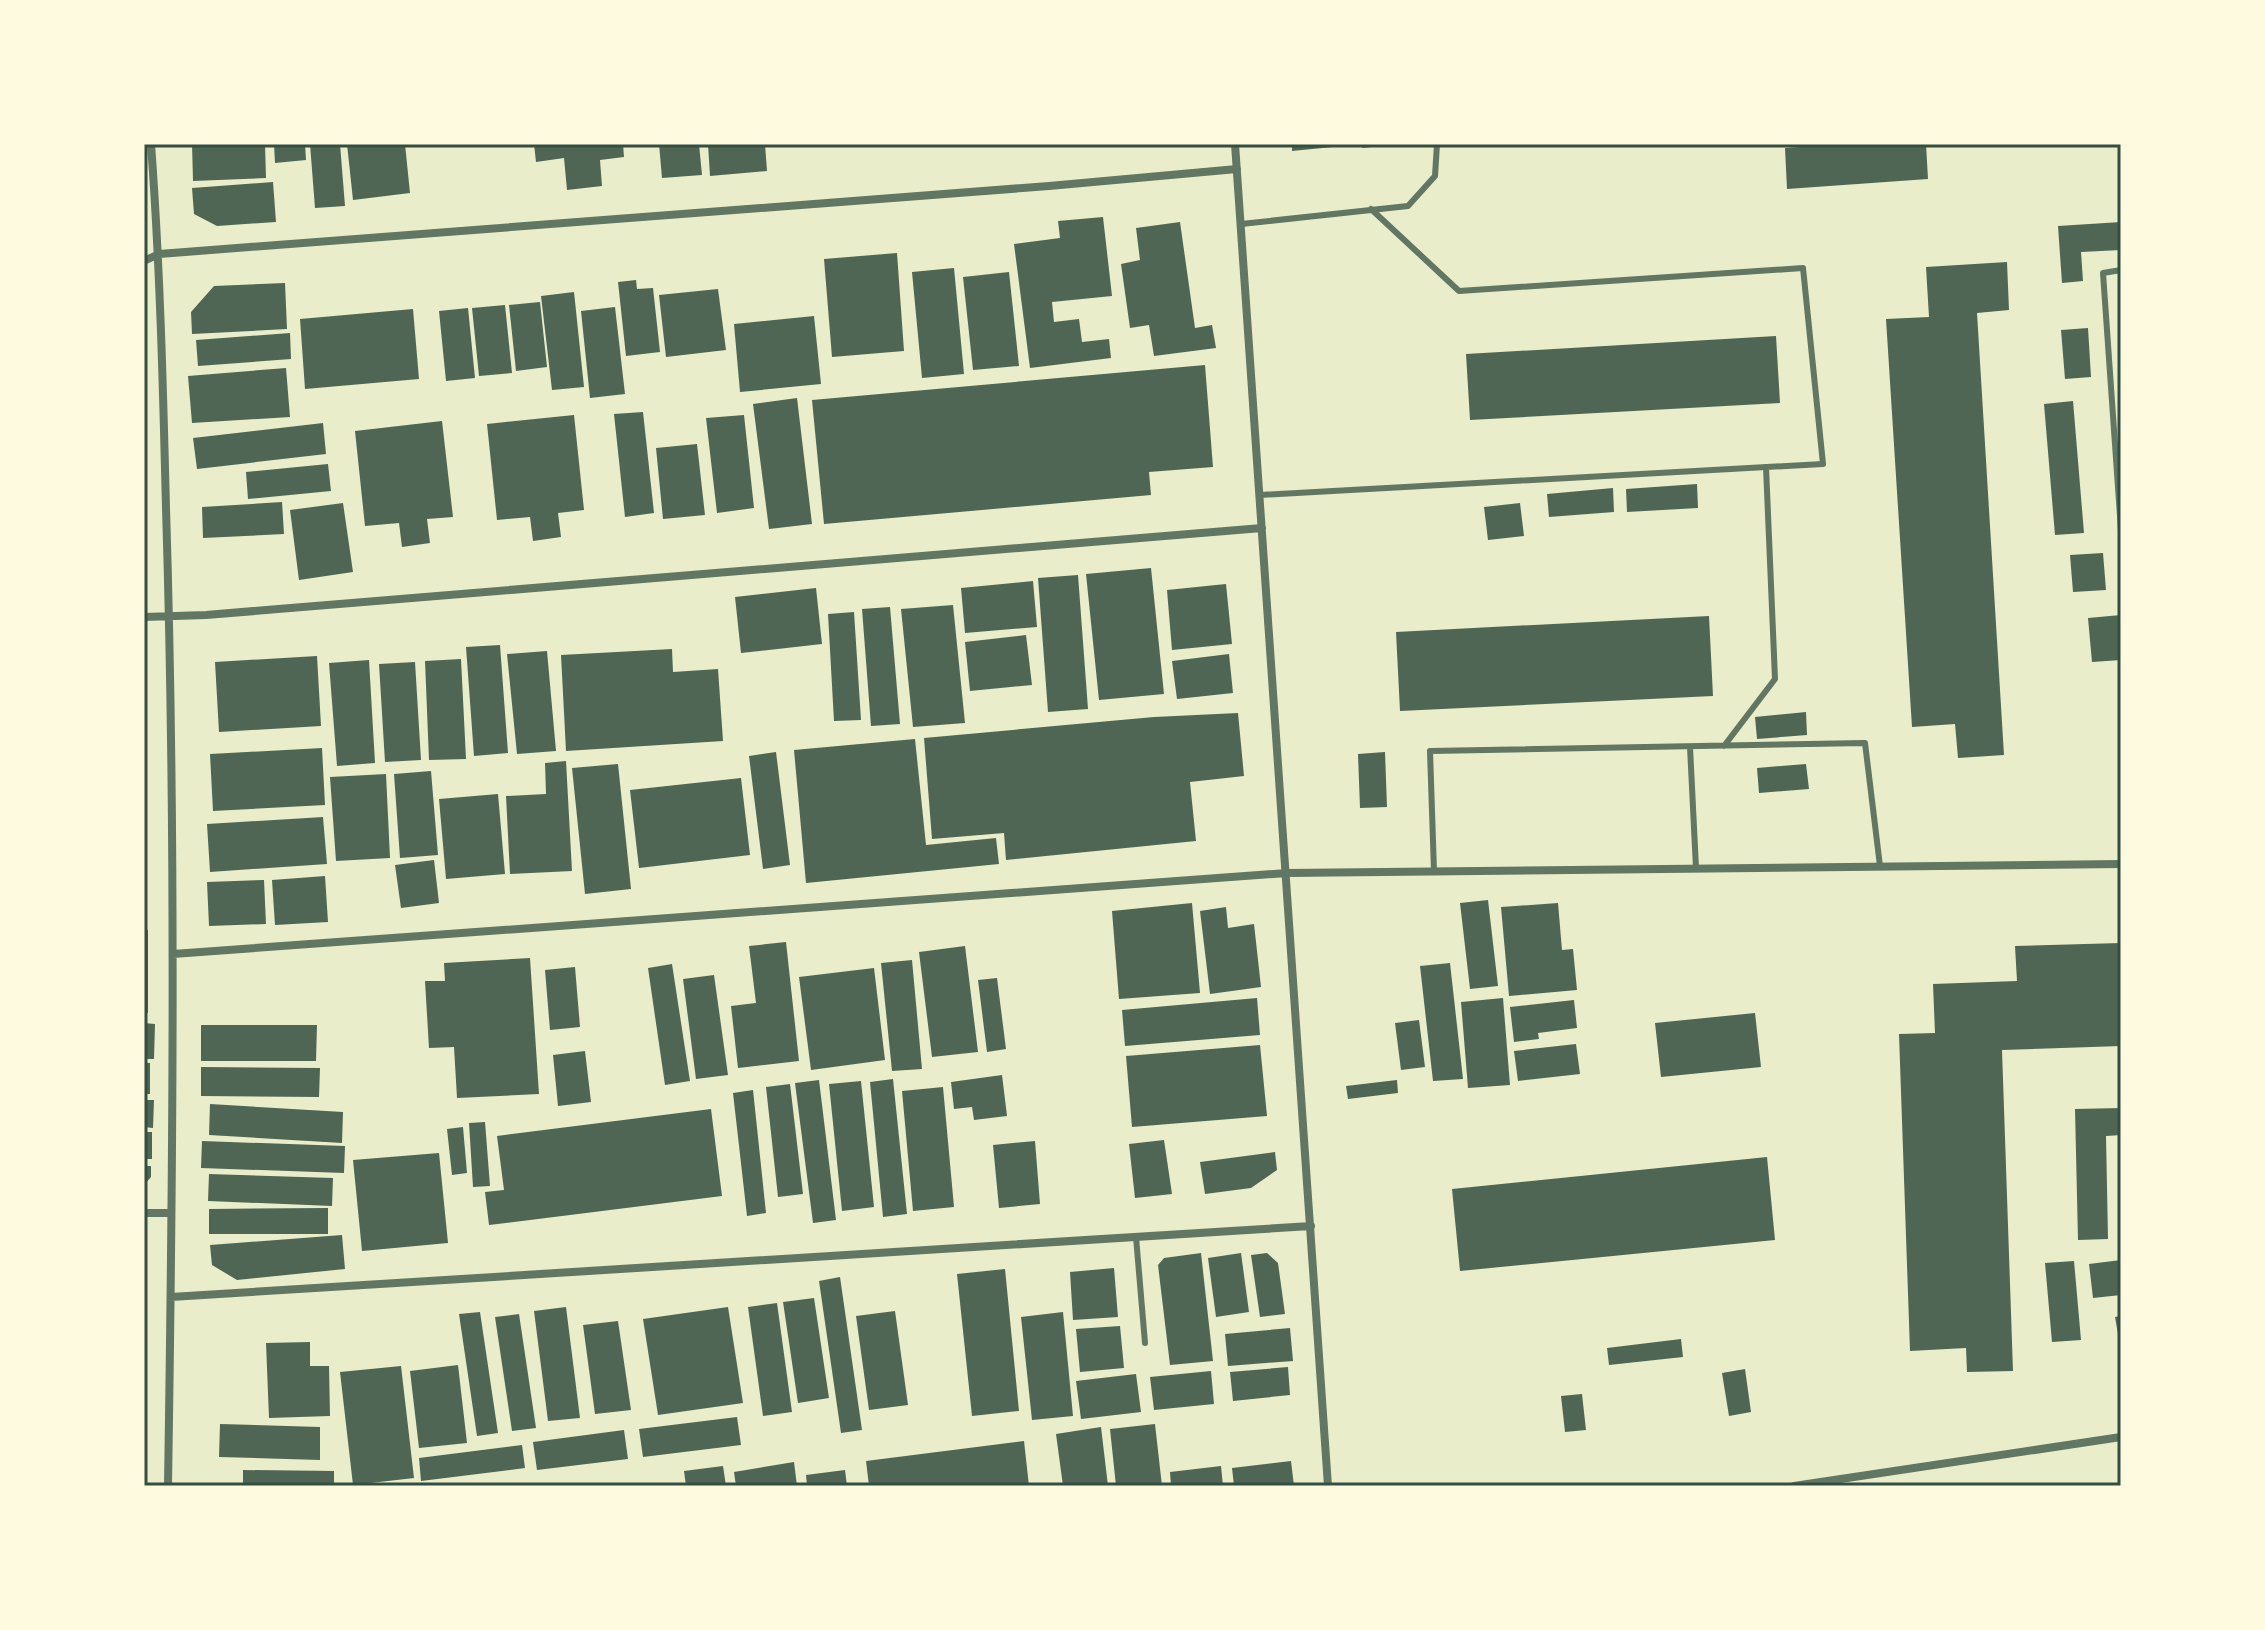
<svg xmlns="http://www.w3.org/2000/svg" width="2265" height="1630" viewBox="0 0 2265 1630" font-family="'Asap Condensed',sans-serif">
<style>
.building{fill:#4f6655}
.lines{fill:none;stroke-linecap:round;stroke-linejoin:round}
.service{stroke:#617663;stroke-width:6}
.minor{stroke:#617663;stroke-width:8}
.neatline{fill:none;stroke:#344e41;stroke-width:3}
</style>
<rect width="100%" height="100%" fill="#e9edc9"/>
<path class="building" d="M192 144H265L266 178 193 181Z
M274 144H305L306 160 275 163Z
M310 144H340L345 206 315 208Z
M347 144H405L410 193 353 200Z
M534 144H623L624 157 600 160 602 186 567 190 564 158 536 162Z
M659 144H699L702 175 662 178Z
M708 144H765L767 171 710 176Z
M1292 144H1343V146L1292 151Z
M1362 144H1381V146L1362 148Z
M1848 144H1926L1928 179 1787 189 1785 148Z
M273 182 276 222 217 226 194 214 192 188Z
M1103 217 1112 296 1052 302 1054 322 1079 319 1082 342 1109 339 1111 358 1030 368 1014 244 1060 238 1058 221Z
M1180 222 1195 328 1212 325 1216 348 1154 356 1149 325 1130 328 1121 264 1140 260 1136 228Z
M2121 222V250L2081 252 2083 281 2062 283 2058 226Z
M897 253 904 351 832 357 824 259Z
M2007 262 2009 310 1977 313 2004 755 1958 758 1955 724 1912 727 1886 319 1929 317 1926 267Z
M954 268 964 374 922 378 912 272Z
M1009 272 1019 366 973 370 963 277Z
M636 280 637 289 653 288 660 352 626 356 618 282Z
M285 283 287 329 192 334 191 312 214 286Z
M718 289 726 350 666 357 659 295Z
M574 292 584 387 552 390 541 296Z
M540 302 547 367 516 371 509 305Z
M505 305 512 373 479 376 472 308Z
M615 307 625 394 590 398 581 311Z
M468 308 475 378 446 381 439 311Z
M413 309 419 379 305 389 300 319Z
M814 316 821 384 740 392 734 324Z
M2088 328 2091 377 2065 379 2061 330Z
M290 333 291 359 198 366 196 340Z
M1776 336 1780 403 1470 420 1466 354Z
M1205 365 1213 467 1149 472 1151 495 824 524 812 400Z
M286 368 290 417 192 423 188 376Z
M797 398 812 524 769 529 753 404Z
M2073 401 2084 533 2055 535 2044 404Z
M643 412 654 513 625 517 614 414Z
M574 415 584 510 558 513 561 537 533 541 530 517 497 520 487 424Z
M744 415 754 508 717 513 706 418Z
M442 421 453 517 427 519 430 543 402 547 399 523 365 526 355 431Z
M323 423 326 454 197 469 193 438Z
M697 444 705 515 663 519 656 448Z
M328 464 331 491 248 499 246 472Z
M1697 484 1698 508 1627 512 1626 489Z
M1613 488 1614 512 1549 517 1547 494Z
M282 502 284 534 203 538 202 507Z
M343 503 353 572 299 580 290 510Z
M1520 503 1524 536 1488 540 1484 507Z
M2103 553 2106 590 2073 592 2070 555Z
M1151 568 1164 694 1099 700 1086 574Z
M1078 575 1088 709 1048 712 1038 578Z
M1033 581 1037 627 965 633 961 588Z
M1226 584 1232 644 1172 650 1167 590Z
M816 588 822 644 741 653 735 597Z
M953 605 965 723 913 727 901 609Z
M890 607 900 724 871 726 862 609Z
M854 612 861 720 834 721 828 614Z
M2121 615V660L2092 662 2088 618Z
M1709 616 1713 696 1400 711 1396 632Z
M1026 635 1032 685 970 691 965 642Z
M500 645 508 753 474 756 466 647Z
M672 649 673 672 718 669 723 741 566 751 561 655Z
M547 651 556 751 517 754 507 654Z
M1229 654 1233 693 1177 699 1172 661Z
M317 656 321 726 219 732 215 662Z
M461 659 466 759 429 760 425 661Z
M369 660 375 763 337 766 329 663Z
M415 662 421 760 385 762 379 664Z
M1806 712 1807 735 1757 739 1755 717Z
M1238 713 1244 776 1190 782 1196 841 1006 860 1004 833 932 839 924 738 1154 717Z
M915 739 926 845 996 838 999 864 806 883 794 750Z
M322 748 325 805 213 811 210 754Z
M776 752 790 865 763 869 749 756Z
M1385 752 1387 807 1360 808 1358 754Z
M566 761 572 871 510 874 506 796 546 794 545 763Z
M618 764 631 889 585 894 572 768Z
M1806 764 1809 789 1759 793 1757 768Z
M431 771 438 855 400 858 394 774Z
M386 774 390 858 336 861 330 777Z
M741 778 750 855 639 868 630 790Z
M498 794 505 874 446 879 439 799Z
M323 817 327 864 210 872 207 824Z
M434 860 439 903 401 908 395 865Z
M325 876 328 922 275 925 272 880Z
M264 880 266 924 209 926 207 882Z
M1488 900 1498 986 1470 989 1460 903Z
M1192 903 1200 993 1119 999 1112 911Z
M1558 903 1562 950 1573 949 1577 990 1509 996 1501 907Z
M1226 907 1228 928 1254 924 1261 987 1210 994 1200 911Z
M144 930H148V1013H144Z
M786 942 799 1061 738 1068 731 1006 756 1003 749 946Z
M2121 943V1046L2002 1050 2013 1371 1967 1372 1966 1348 1910 1351 1899 1034 1935 1033 1933 984 2017 981 2015 946Z
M965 946 978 1052 932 1057 919 952Z
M530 958 539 1094 457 1098 454 1047 429 1048 425 981H445L444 963Z
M912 960 922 1069 892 1071 881 963Z
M1450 963 1463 1079 1433 1081 1420 966Z
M672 964 690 1081 665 1085 648 968Z
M575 967 580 1027 550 1030 545 970Z
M874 968 885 1060 811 1070 799 977Z
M714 975 728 1075 696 1079 683 979Z
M997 978 1006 1049 987 1052 978 980Z
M1257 998 1260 1035 1125 1046 1122 1010Z
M1503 998 1510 1085 1468 1088 1461 1002Z
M1574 1000 1577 1028 1538 1033 1539 1039 1514 1042 1510 1007Z
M1755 1013 1761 1067 1661 1077 1655 1023Z
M1419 1020 1425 1067 1401 1070 1395 1023Z
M144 1023 155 1024 154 1059H144Z
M201 1025H317L316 1061H201Z
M1576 1044 1580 1074 1518 1081 1514 1051Z
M1260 1045 1267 1116 1132 1127 1126 1056Z
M585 1051 591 1102 558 1106 553 1055Z
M144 1063H150V1094H144Z
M201 1067 320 1068 319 1097 201 1096Z
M1002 1075 1007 1116 974 1120 972 1107 954 1109 951 1082Z
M893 1079 907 1214 883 1217 870 1082Z
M819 1080 836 1220 813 1223 795 1083Z
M1397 1080 1398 1093 1348 1099 1346 1086Z
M861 1081 874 1207 842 1211 829 1084Z
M790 1084 803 1194 778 1197 766 1087Z
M943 1087 954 1207 913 1211 902 1091Z
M753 1090 766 1213 747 1216 733 1093Z
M144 1100H154L153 1128 144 1127Z
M210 1104 343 1112 342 1143 209 1135Z
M2121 1108V1135L2106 1136 2108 1239 2078 1240 2075 1109Z
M711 1109 722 1196 489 1225 485 1192 504 1190 497 1136Z
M485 1122 490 1186 473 1187 469 1123Z
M463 1127 467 1173 452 1175 447 1129Z
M144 1132H152V1159H144Z
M1164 1140 1172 1194 1135 1198 1129 1144Z
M202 1141 345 1146 344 1173 201 1168Z
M1035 1141 1040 1204 999 1208 993 1145Z
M1275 1152 1277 1170 1251 1188 1205 1194 1200 1162Z
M439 1153 448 1243 362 1251 353 1160Z
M1767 1157 1775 1240 1460 1271 1452 1189Z
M144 1166H151V1177L144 1185Z
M209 1174 333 1178 332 1206 208 1201Z
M328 1208V1234H209V1209Z
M342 1235 345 1269 237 1280 212 1265 210 1245Z
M1201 1253 1213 1361 1170 1365 1158 1265 1164 1258Z
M1241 1253 1249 1312 1216 1317 1208 1258Z
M1267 1253 1278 1263 1285 1314 1260 1317 1251 1255Z
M2121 1260V1295L2093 1298 2089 1264Z
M2074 1261 2081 1340 2052 1342 2045 1263Z
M1114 1268 1118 1317 1073 1320 1070 1272Z
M1005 1269 1019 1411 972 1416 957 1274Z
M840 1277 862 1430 841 1433 819 1281Z
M814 1298 829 1398 798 1403 783 1302Z
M777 1303 792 1412 763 1416 748 1307Z
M566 1307 580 1418 548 1421 534 1311Z
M728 1307 743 1403 658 1415 643 1319Z
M895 1311 908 1405 869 1410 856 1316Z
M480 1312 498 1433 477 1436 459 1314Z
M1063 1312 1073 1416 1032 1420 1021 1317Z
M519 1314 536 1428 512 1431 495 1317Z
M2121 1316V1334H2118L2115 1317Z
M618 1321 631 1410 595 1414 583 1325Z
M1120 1326 1124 1368 1080 1372 1076 1329Z
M1290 1328 1293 1361 1228 1366 1225 1334Z
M1681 1339 1683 1357 1609 1365 1607 1348Z
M310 1342V1366H329L330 1416 269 1418 266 1343Z
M458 1365 467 1443 419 1448 410 1371Z
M401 1366 414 1478 353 1485 340 1372Z
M1288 1367 1290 1395 1233 1401 1230 1372Z
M1745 1369 1751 1412 1729 1416 1722 1373Z
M1211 1371 1214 1404 1154 1410 1150 1377Z
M1136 1374 1141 1412 1081 1419 1076 1381Z
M1582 1394 1586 1430 1565 1432 1561 1396Z
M737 1417 741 1445 643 1457 639 1429Z
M220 1424 320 1427V1460L219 1457Z
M1155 1424 1162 1486H1116L1110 1429Z
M1101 1427 1108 1486H1063L1056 1434Z
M624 1430 628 1459 537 1470 533 1442Z
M1024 1441 1029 1486H869L866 1461Z
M522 1445 525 1468 421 1481 419 1458Z
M1291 1461 1294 1486H1234L1232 1468Z
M794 1462 797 1486H736L734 1472Z
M723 1466 726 1486H686L684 1471Z
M1221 1466 1223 1486H1171L1170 1472Z
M243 1470 334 1471V1486H243Z
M845 1470 847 1486H807L806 1475Z"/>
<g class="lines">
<path class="service" d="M1241 224 1408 206 1435 176 1437 144
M2121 270 2103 273 2121 530
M1260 495 1823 464 1803 268 1459 291 1371 209
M1724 746 1775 679 1766 467
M1690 747 1696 868
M1434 871 1430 751 1865 743 1880 866
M1136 1237 1145 1343"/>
<path class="minor" d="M151 144C160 265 163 386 166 508 176 834 173 1160 168 1486
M1235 144 1328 1486
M144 261 159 254 1049 186 1237 169
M144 617 206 615 1262 528
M173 954 1287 873 2121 864
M144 1213H170
M171 1297 1311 1226
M1794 1486 2121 1437"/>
</g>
<rect width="2265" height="1630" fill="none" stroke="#fefae0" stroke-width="292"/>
<rect x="146" y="146" width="1973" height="1338" class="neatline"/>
</svg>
